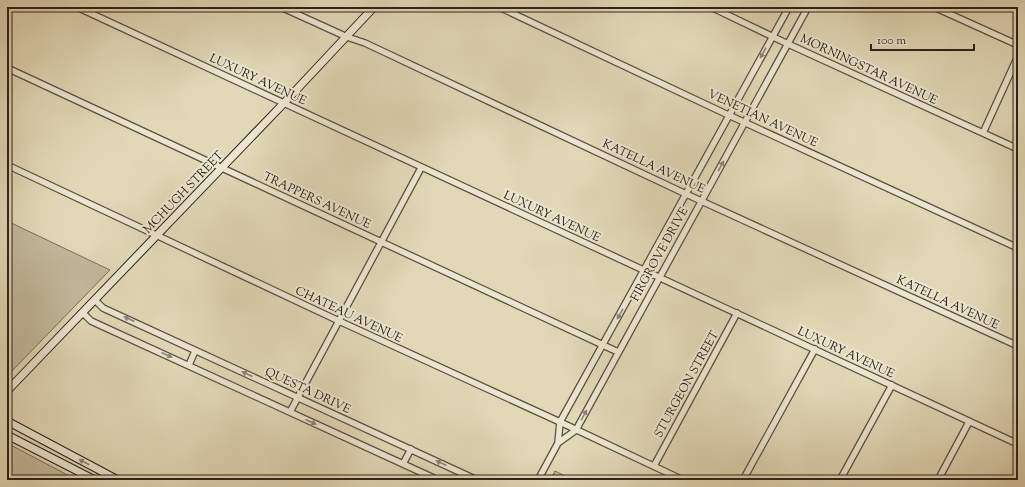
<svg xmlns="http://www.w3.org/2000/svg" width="1025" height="487" viewBox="0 0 1025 487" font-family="'Sorts Mill Goudy',serif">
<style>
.grass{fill:#c3b99c;stroke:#786e5a}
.park{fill:url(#park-dots);stroke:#786e5a}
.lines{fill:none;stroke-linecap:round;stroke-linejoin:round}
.street-casing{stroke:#5a503f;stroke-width:8}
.secondary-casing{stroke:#2c2217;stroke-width:9}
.street{stroke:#ece6d0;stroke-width:5.5}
.secondary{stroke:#ece6d0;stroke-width:7}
.oneway{fill:#8c8474}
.labels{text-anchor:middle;stroke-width:4;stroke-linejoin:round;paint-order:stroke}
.street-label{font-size:12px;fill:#2c2217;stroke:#ece6d0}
</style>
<defs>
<pattern id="park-dots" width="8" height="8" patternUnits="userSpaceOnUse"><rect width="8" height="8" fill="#c3b99c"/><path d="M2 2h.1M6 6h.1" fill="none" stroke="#9f967e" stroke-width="1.8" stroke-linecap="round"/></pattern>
</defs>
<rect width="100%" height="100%" fill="#e2d8b7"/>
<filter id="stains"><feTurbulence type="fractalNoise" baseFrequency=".005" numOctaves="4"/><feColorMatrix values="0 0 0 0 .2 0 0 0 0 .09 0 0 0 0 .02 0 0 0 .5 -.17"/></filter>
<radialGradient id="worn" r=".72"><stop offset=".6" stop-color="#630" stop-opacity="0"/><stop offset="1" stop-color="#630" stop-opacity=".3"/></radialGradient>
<path class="grass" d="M7 221 110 270 7 376Z
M7 443 77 480H7Z"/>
<path class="park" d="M555 471 573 480H550Z"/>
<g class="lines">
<defs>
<path id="street" d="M77 7 1018 444
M281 7 347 37 365 43 686 194 1018 346
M499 7 724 113 1018 248
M711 7 788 44 1018 149
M934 7 1018 45
M7 68 618 352
M983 133 1018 56
M7 165 339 321 560 422 683 480
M95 300 103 308 477 480
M83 313 91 321 438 480
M189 365 195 351
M290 412 421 168
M558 443 560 422 789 7
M403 464 411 449
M654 466 737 313
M538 480 558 443 576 430 808 7
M743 480 815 349
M840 480 892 385
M938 480 969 422"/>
<path id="secondary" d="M7 391 284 103 374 7
M7 421 118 480
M7 435 95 480"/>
</defs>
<use href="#street" class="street-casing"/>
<use href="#secondary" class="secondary-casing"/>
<use href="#street" class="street"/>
<use href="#secondary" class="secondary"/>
</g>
<defs><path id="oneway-solid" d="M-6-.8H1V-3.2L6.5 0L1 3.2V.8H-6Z"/></defs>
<g class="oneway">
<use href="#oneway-solid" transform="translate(763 53) rotate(119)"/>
<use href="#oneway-solid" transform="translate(721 166) rotate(-61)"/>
<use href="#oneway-solid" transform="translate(620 314) rotate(120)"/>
<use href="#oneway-solid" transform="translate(129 319) rotate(-156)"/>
<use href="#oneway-solid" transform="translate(167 355) rotate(24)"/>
<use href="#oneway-solid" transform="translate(247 374) rotate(-156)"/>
<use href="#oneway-solid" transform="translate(584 415) rotate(-62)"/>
<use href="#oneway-solid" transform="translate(311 422) rotate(24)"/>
<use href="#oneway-solid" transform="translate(84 462) rotate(-152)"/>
<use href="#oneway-solid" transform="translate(441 463) rotate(-155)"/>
</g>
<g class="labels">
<g class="street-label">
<text transform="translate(869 69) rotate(25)" y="4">MORNINGSTAR AVENUE</text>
<text transform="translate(258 79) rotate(25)" y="4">LUXURY AVENUE</text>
<text transform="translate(763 118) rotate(25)" y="4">VENETIAN AVENUE</text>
<text transform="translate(654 166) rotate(25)" y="4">KATELLA AVENUE</text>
<text transform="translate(183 192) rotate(-46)" y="4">MCHUGH STREET</text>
<text transform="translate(317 200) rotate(25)" y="4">TRAPPERS AVENUE</text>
<text transform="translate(552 216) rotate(25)" y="4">LUXURY AVENUE</text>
<text transform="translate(659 254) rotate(-61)" y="4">FIRGROVE DRIVE</text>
<text transform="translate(948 302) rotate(25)" y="4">KATELLA AVENUE</text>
<text transform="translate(349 314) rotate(25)" y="4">CHATEAU AVENUE</text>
<text transform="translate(846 352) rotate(25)" y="4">LUXURY AVENUE</text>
<text transform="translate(686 384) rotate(-61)" y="4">STURGEON STREET</text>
<text transform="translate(308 390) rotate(25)" y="4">QUESTA DRIVE</text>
</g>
</g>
<rect width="1025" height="487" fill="none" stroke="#e2d8b7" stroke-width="24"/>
<rect x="8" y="8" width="1009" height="471" fill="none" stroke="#2c2217" stroke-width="2"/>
<rect x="12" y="12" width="1001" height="463" fill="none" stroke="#2c2217"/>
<path d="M871 44v6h103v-6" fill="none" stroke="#2c2217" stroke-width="2"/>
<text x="877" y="44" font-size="12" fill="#2c2217" stroke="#ece6d0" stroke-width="3" paint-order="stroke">100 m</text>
<rect width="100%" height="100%" filter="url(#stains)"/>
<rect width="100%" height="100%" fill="url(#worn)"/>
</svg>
